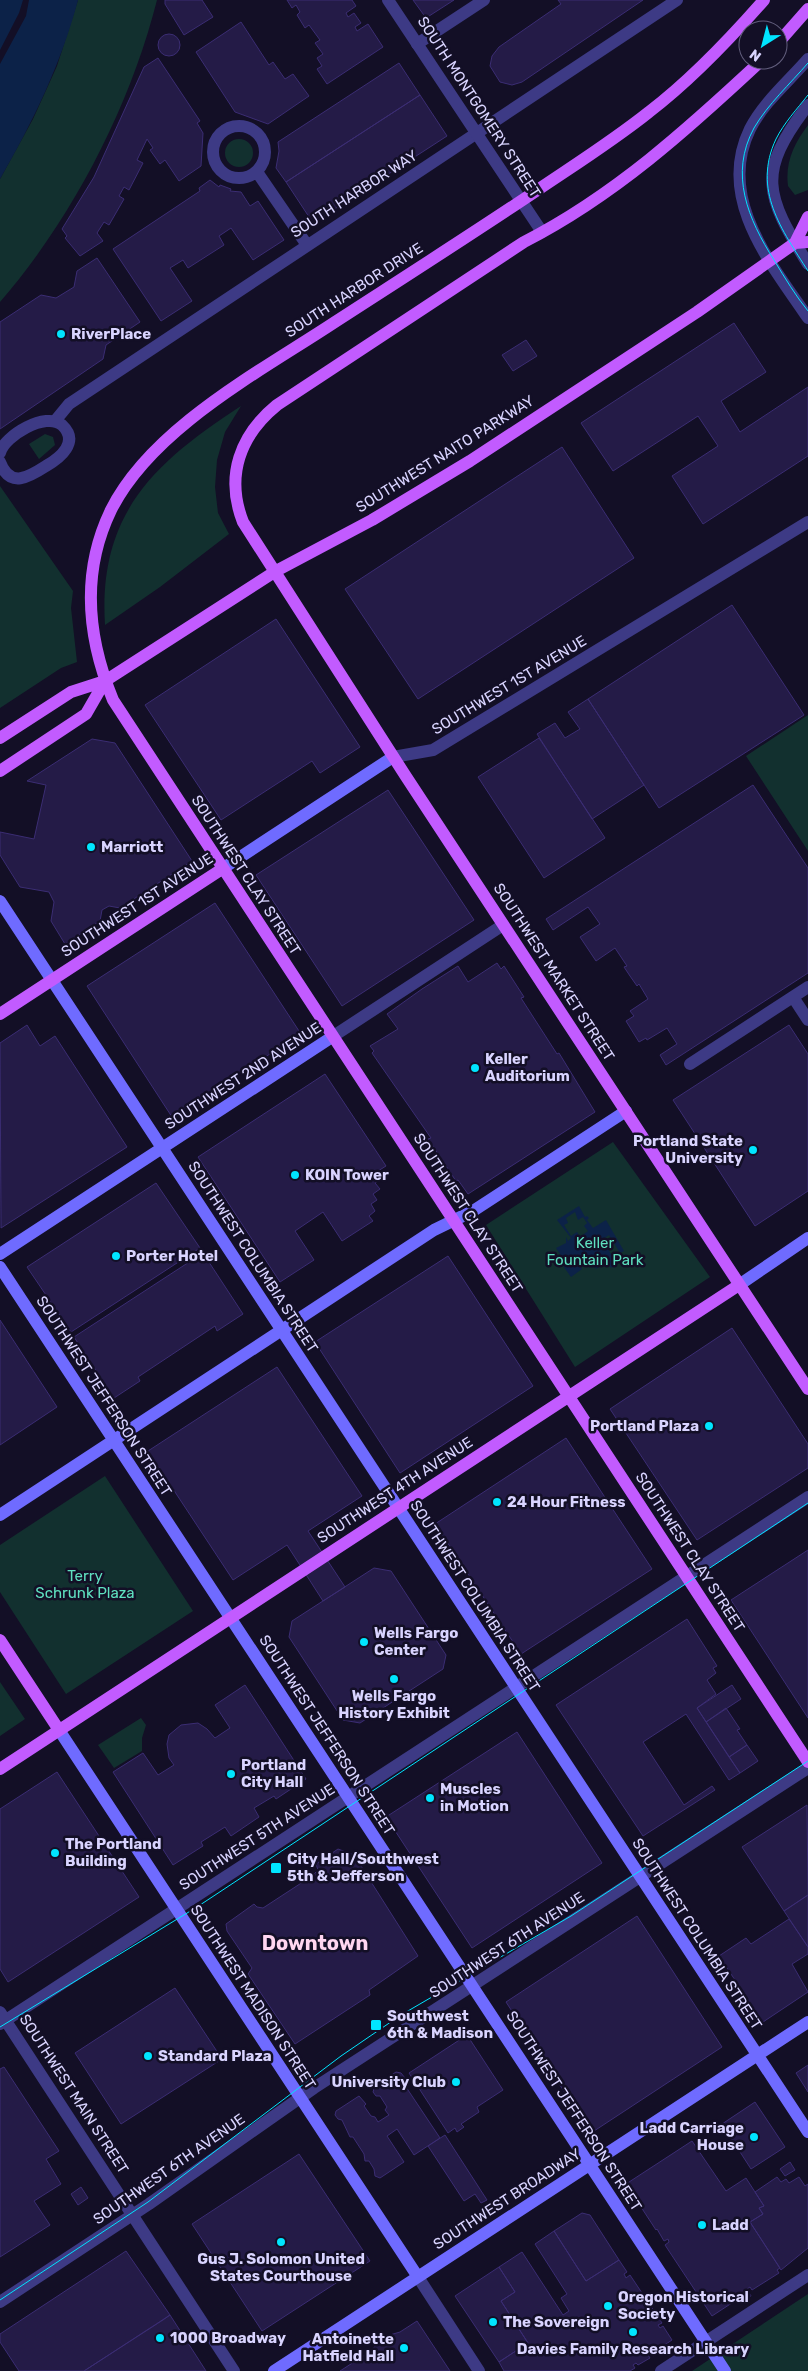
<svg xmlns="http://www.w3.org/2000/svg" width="808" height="2371" viewBox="0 0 808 2371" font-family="Rubik,sans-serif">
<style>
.green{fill:#12302f}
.water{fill:#0c2248;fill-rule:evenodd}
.pier{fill:#130f26}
.building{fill:#241b47;stroke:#3b2d73}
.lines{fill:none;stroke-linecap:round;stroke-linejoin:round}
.pedestrian{stroke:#3d3a85;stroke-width:12}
.minor{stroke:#3d3a85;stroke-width:12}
.tertiary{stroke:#3d3a85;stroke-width:12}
.secondary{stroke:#6f6bff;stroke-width:12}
.primary{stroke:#c25bff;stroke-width:12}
.tram{stroke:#00e5ff;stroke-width:1}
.poi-dot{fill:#00e5ff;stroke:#130f26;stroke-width:2}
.labels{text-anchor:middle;stroke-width:5;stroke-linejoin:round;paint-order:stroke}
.street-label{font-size:15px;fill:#d9d4ff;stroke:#130f26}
.poi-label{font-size:15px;font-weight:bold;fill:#d9d4ff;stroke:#130f26;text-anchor:start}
.park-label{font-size:15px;fill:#5fe0c0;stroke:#130f26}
.district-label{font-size:20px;font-weight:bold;fill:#ffd6f0;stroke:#130f26}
</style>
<rect width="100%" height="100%" fill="#130f26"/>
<path class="green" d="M78 0H157C130 107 72 219 0 302V179L33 119 57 66Z
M808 125V190L795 195 788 186C785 162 794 144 808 125Z
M225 153a14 14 0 1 1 28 0a14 14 0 1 1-28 0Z
M241 406 225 432 217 460 215 487 218 513 229 534 160 587 105 625C98 513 155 462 241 406Z
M45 434 53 437 55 445 39 459 29 444Z
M0 486 73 591 71 608 77 662 61 668 0 708Z
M808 715V851L746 756Z
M613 1142 710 1277 575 1367 486 1225Z
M105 1476 193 1611 66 1694 0 1592V1545Z
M0 1682 25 1719 0 1736Z
M141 1718 146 1725 142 1738V1751L114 1768 98 1745Z
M808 2294V2371H692Z"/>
<path class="water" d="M0 0H78C61 64 33 122 0 179Z
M579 1206 585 1217 587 1216 589 1218 587 1220 593 1228 606 1220 624 1251 620 1253 609 1235 603 1239 616 1264 611 1268 607 1262 596 1269 588 1257 579 1263 582 1269 571 1277 561 1263 564 1260 556 1248 566 1243V1237L568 1241 571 1238 557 1220ZM575 1212 578 1220 583 1217 587 1223 584 1226 588 1231 580 1237 577 1232 571 1236 564 1225 568 1223 566 1218Z"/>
<path class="pier" d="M23 0H29L26 16 0 64V50L19 13Z"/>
<path class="building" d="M165 0H202L213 17 184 35 165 4Z
M287 0H352L356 6 346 13 348 17 354 13 361 23 355 27 357 31 368 24 383 47 327 84 317 69 322 66 317 58 323 54 315 43 320 40 309 25 305 28 297 15 300 12 296 5 292 8Z
M413 0H454L426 18Z
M558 0H643L522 82 512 85 500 82 490 66 492 56 499 47 561 4Z
M241 22 269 65 273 62 285 79 293 74 309 96 268 124 235 112 196 52Z
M158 45a11 11 0 1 1 22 0a11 11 0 1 1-22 0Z
M158 58 200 121 197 123 203 133 201 166 179 181 165 160 160 164 150 150 153 148 147 139 137 160 143 163 129 190 124 187 119 196 124 199 109 225 104 222 97 233 103 241 80 256 65 238 67 236 62 229 94 177 144 67Z
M399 63 420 95 286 182 276 168 279 151 278 142Z
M420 95 447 136 313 223 286 182Z
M210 180 219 187 220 185 231 189 230 191 241 192 250 206 258 201 284 240 253 260 231 228 219 236 224 245 188 268 183 260 170 268 192 301 161 321 113 249 200 191 199 188Z
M97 258 140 322 106 345 103 359 0 429V322L41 295 56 298 74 287 77 271Z
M734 323 766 372 721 401 740 432 808 387V456L703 524 672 476 718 446 698 416 613 471 581 423Z
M526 340 537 356 513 371 502 355Z
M562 447 634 558 418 699 345 589Z
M732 605 804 715 659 808 588 699Z
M276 619 360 747 320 773 312 761 221 820 145 705Z
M588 699 644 785 592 819 537 734 555 723 565 738 580 729 568 712Z
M539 738 605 838 544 878 478 777Z
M92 739 115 743 192 861 120 908 109 906 102 910 100 921 65 944 51 921 54 902 49 892 20 887 0 855V832L34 839 46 785 27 781Z
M753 785 808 868V973L666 1065 660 1055 677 1044 667 1028 647 1040 646 1038 639 1042 626 1021 634 1016 630 1011 648 999 639 984 637 986 630 976 624 967 627 966 615 948 596 961 580 937 600 924 588 907 553 930 546 919Z
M388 790 474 920 342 1006 256 875Z
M215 903 301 1034 172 1117 87 986Z
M497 963 501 969 504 966 524 997 521 998 557 1054 559 1053 595 1112 468 1194 458 1180 456 1181 428 1139 431 1138 372 1053 374 1051 370 1046 398 1029 387 1014 422 989 458 966 468 982Z
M27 1025 40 1046 55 1036 127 1147 1 1228 0 1043Z
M789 1025 808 1054V1191L755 1226 673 1100Z
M325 1074 386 1166 378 1171 382 1178 375 1183 380 1189 373 1194 377 1200 371 1204 375 1211 369 1216 373 1221 342 1241 323 1212 295 1231 314 1260 280 1282 198 1157Z
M156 1183 200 1248 71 1332 27 1267Z
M203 1253 243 1314 217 1331 215 1326 138 1377 140 1381 114 1398 74 1337Z
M448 1256 533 1386 400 1473 315 1342Z
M0 1320 57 1407 0 1445Z
M732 1328 808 1444V1468L697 1540 610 1409Z
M277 1367 362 1496 308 1531 345 1587 323 1601 287 1545 233 1580 148 1451Z
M566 1438 652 1569 521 1654 435 1524Z
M808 1550V1718L731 1600Z
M374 1568 391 1571 446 1655 443 1669 360 1723 343 1720 289 1637 292 1621Z
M687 1619 717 1666 713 1668 716 1673 707 1680 716 1694 697 1708 740 1773 729 1780 686 1714 643 1742 684 1805 712 1786 715 1790 643 1836 556 1705Z
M245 1685 306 1779 276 1799 274 1796 254 1808 259 1817 231 1836 225 1827 201 1842 203 1846 173 1865 113 1772 143 1753 158 1775 174 1765 169 1758 167 1744 169 1735 181 1725 198 1723 207 1729 215 1738 230 1728 215 1705Z
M732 1685 741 1699 706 1722 697 1708Z
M726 1708 740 1729 737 1730 747 1745 729 1757 706 1722Z
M517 1732 602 1863 472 1948 386 1817Z
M747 1745 758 1761 740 1773 729 1757Z
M57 1772 139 1897 8 1982 0 1969V1809Z
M807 1805 808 1895 784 1911 742 1847Z
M338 1849 354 1855 418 1956 369 1990 370 1995 295 2044 248 1974 252 1968 227 1931 226 1924 254 1904 257 1907 263 1908 312 1876 318 1870 316 1864Z
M808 1895V1947L784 1911Z
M637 1916 722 2047 591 2133 506 2002Z
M789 1919 808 1947V1954L792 1964 808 1992 763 2022 719 1956 746 1938 751 1944Z
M175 1988 222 2059 121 2124 75 2053Z
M467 2035 503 2090 477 2107 479 2112 461 2124 464 2127 457 2132 455 2128 448 2133 409 2073Z
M808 2065V2092L796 2073Z
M4 2067 59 2151 46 2159 61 2184 34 2201 50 2225 0 2257V2069Z
M396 2072 401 2073 405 2078 404 2084 440 2138 414 2155 397 2129 387 2136 404 2162 380 2178 375 2176 374 2169 369 2161H365L364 2154 353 2137H350L342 2120 338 2119 335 2115 336 2111 359 2096 366 2104 364 2106 371 2116 375 2117 378 2122 389 2115 385 2110 387 2107 380 2096H376L373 2092 375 2086Z
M755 2102 785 2147 751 2169 722 2124Z
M445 2135 487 2200 481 2203 475 2194 464 2201 428 2146Z
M692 2141 726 2191 746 2178 764 2206 759 2208 763 2214 750 2222 780 2268 777 2270 779 2273 752 2290 750 2287 747 2289 751 2296 744 2301 739 2294 736 2296 738 2299 712 2316 665 2245 669 2242 668 2239 664 2241 657 2229 656 2230 626 2184Z
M299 2154 370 2261 262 2331 192 2224Z
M790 2162 795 2170 785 2176 780 2169Z
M777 2177 781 2182 786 2179 789 2183 799 2177 805 2186 808 2184V2248L781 2270 750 2222 763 2214 759 2208 764 2206 755 2192Z
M81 2187 88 2198 78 2205 71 2194Z
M582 2213 590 2215 619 2260 586 2281 554 2231Z
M554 2231 586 2281 619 2260 627 2272 624 2274 626 2278 630 2275 662 2323 658 2325 660 2328 663 2326 672 2340 663 2346 665 2348 653 2356 651 2353 648 2355 650 2358 638 2365 636 2363 633 2365 635 2368 630 2371H504L499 2362 528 2343 501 2301 515 2292 499 2267 522 2252 563 2315 569 2311 561 2298 567 2294 535 2244Z
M126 2251 170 2315 84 2371H19L0 2342V2334Z
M499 2267 515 2292 501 2301 528 2343 499 2362 455 2296Z
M170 2315 206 2371H84L163 2320Z
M417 2321 450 2371H340L371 2351 383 2337 400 2332Z"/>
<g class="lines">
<path class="pedestrian" d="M793 997 808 1020
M690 1064 808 987"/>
<path class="minor" d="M417 44 484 0
M213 152a26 26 0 1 1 52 0a26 26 0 1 1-52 0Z
M257 172 307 245
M55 421 69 404 677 0
M0 453C4 436 46 411 62 425 80 442 60 458 46 466 29 477 10 489 0 462
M332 1037 503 925
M418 2277 479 2371
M661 2371 808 2275"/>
<path class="tertiary" d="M388 0 542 232
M808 59C789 81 763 103 750 129 716 199 771 263 808 318
M808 105C756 173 765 195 808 264
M393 757 433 750 808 522
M0 2012 234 2371
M0 2024 808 1497
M0 2302 149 2204 314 2088 808 1768"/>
<path class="secondary" d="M222 869 393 757
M0 901 808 2132
M0 1254 332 1037
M0 1267 725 2371
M739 1285 808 1238
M0 1515 434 1230 473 1211 626 1111
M59 1730 418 2277
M274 2371 808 2022"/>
<path class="primary" d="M764 0C729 40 691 80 649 112 614 140 576 164 539 189 472 234 403 278 335 322 261 371 152 428 111 510 81 572 87 637 113 700L808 1762
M778 43 808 9
M762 60C688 129 614 196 524 242L277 405C240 435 225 476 243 522L405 775 808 1389
M795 243 808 242
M0 738 71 692 105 681 276 571 372 520 470 461 697 312 795 243 808 217
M0 771 86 714 105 681
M0 1014 222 869
M0 1640 59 1730
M0 1769 739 1285"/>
<path class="tram" d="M808 63C790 84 768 104 754 128 729 174 748 219 774 260 785 278 795 295 808 311
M808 95C797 109 784 123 776 139 752 190 782 230 808 271
M0 2027 197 1907 808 1503
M0 2300 148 2202 341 2056 401 2015 571 1916 808 1761"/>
</g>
<g class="poi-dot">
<circle cx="61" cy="334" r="5"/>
<circle cx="91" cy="847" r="5"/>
<circle cx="475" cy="1068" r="5"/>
<circle cx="753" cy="1150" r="5"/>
<circle cx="295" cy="1175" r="5"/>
<circle cx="116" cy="1256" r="5"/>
<circle cx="709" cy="1426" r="5"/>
<circle cx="497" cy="1502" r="5"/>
<circle cx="364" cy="1642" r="5"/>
<circle cx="394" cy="1679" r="5"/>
<circle cx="231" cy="1774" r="5"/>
<circle cx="430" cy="1798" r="5"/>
<circle cx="55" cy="1853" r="5"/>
<rect x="270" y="1862" width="12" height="12" rx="2.5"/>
<rect x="370" y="2019" width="12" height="12" rx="2.5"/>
<circle cx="148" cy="2056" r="5"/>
<circle cx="456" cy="2082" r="5"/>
<circle cx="754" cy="2137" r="5"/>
<circle cx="702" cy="2225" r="5"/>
<circle cx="281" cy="2242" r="5"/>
<circle cx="608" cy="2306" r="5"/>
<circle cx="493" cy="2322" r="5"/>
<circle cx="633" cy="2332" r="5"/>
<circle cx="160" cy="2338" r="5"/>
<circle cx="404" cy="2348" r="5"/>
</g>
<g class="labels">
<g class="street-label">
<text transform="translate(479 107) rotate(57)" y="5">SOUTH MONTGOMERY STREET</text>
<text transform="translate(354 194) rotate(-33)" y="5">SOUTH HARBOR WAY</text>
<text transform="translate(354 290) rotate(-33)" y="5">SOUTH HARBOR DRIVE</text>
<text transform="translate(445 454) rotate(-32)" y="5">SOUTHWEST NAITO PARKWAY</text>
<text transform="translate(509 685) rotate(-31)" y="5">SOUTHWEST 1ST AVENUE</text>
<text transform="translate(246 875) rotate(57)" y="5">SOUTHWEST CLAY STREET</text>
<text transform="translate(137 905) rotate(-33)" y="5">SOUTHWEST 1ST AVENUE</text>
<text transform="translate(554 972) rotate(57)" y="5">SOUTHWEST MARKET STREET</text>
<text transform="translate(243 1076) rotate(-33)" y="5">SOUTHWEST 2ND AVENUE</text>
<text transform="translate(468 1213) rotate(57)" y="5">SOUTHWEST CLAY STREET</text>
<text transform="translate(253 1257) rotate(57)" y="5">SOUTHWEST COLUMBIA STREET</text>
<text transform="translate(104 1396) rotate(57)" y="5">SOUTHWEST JEFFERSON STREET</text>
<text transform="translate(395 1490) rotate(-33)" y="5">SOUTHWEST 4TH AVENUE</text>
<text transform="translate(690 1552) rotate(57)" y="5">SOUTHWEST CLAY STREET</text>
<text transform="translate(475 1596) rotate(57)" y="5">SOUTHWEST COLUMBIA STREET</text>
<text transform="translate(327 1735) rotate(57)" y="5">SOUTHWEST JEFFERSON STREET</text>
<text transform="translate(257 1837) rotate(-33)" y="5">SOUTHWEST 5TH AVENUE</text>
<text transform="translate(697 1934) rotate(57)" y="5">SOUTHWEST COLUMBIA STREET</text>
<text transform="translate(507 1945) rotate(-33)" y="5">SOUTHWEST 6TH AVENUE</text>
<text transform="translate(253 1997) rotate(57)" y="5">SOUTHWEST MADISON STREET</text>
<text transform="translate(74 2094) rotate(57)" y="5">SOUTHWEST MAIN STREET</text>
<text transform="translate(574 2111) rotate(57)" y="5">SOUTHWEST JEFFERSON STREET</text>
<text transform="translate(169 2169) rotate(-35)" y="5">SOUTHWEST 6TH AVENUE</text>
<text transform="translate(507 2199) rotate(-33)" y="5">SOUTHWEST BROADWAY</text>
</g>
<g class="poi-label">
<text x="71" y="339">RiverPlace</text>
<text x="101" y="852">Marriott</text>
<text x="485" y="1064">Keller<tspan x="485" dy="17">Auditorium</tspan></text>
<text x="743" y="1146" text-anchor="end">Portland State<tspan x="743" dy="17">University</tspan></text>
<text x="305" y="1180">KOIN Tower</text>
<text x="126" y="1261">Porter Hotel</text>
<text x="699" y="1431" text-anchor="end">Portland Plaza</text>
<text x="507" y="1507">24 Hour Fitness</text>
<text x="374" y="1638">Wells Fargo<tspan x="374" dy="17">Center</tspan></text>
<text x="394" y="1701" text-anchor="middle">Wells Fargo<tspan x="394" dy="17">History Exhibit</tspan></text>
<text x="241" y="1770">Portland<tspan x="241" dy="17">City Hall</tspan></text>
<text x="440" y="1794">Muscles<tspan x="440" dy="17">in Motion</tspan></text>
<text x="65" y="1849">The Portland<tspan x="65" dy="17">Building</tspan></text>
<text x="287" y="1864">City Hall/Southwest<tspan x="287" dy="17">5th &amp; Jefferson</tspan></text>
<text x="387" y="2021">Southwest<tspan x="387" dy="17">6th &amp; Madison</tspan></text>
<text x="158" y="2061">Standard Plaza</text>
<text x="446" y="2087" text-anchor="end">University Club</text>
<text x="744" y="2133" text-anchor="end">Ladd Carriage<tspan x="744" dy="17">House</tspan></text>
<text x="712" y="2230">Ladd</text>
<text x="281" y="2264" text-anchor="middle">Gus J. Solomon United<tspan x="281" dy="17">States Courthouse</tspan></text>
<text x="618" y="2302">Oregon Historical<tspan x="618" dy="17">Society</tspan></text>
<text x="503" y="2327">The Sovereign</text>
<text x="170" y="2343">1000 Broadway</text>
<text x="394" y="2344" text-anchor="end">Antoinette<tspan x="394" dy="17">Hatfield Hall</tspan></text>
<text x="633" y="2354" text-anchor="middle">Davies Family Research Library</text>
</g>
<g class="park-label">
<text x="595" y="1248">Keller<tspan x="595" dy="17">Fountain Park</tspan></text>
<text x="85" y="1581">Terry<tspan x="85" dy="17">Schrunk Plaza</tspan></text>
</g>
<g class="district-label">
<text x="315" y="1950">Downtown</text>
</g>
</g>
<g transform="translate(763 45) rotate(216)"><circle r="24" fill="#130f26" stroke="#625e7d"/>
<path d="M0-4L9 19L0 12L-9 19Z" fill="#00e5ff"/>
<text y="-8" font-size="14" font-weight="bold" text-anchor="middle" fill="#d9d4ff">N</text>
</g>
</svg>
